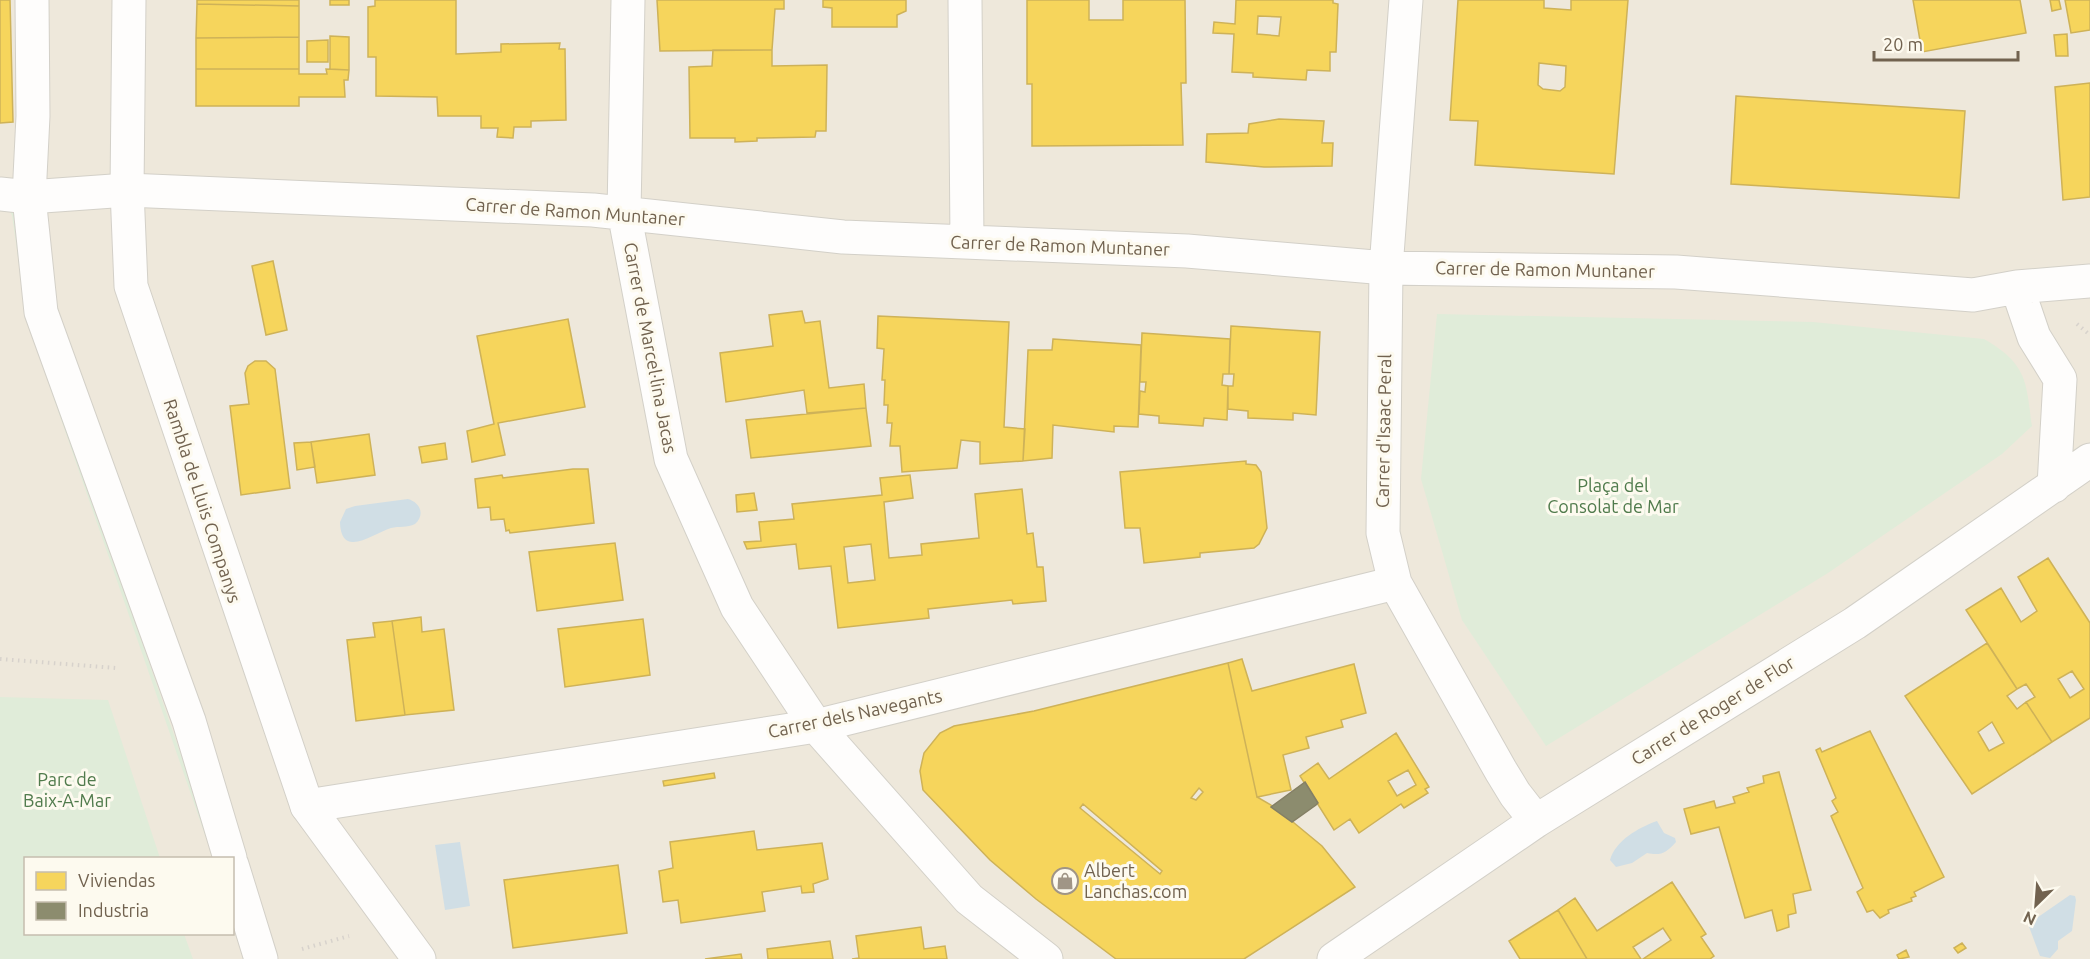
<svg xmlns="http://www.w3.org/2000/svg" width="2090" height="959" viewBox="0 0 2090 959" font-family="Ubuntu,sans-serif">
<style>
.residential{fill:#eee8db;fill-rule:evenodd}
.green{fill:#e0ecd9}
.water{fill:#d0dee5}
.homes{fill:#f6d55c;stroke:#ceb258;stroke-width:1.5;fill-rule:evenodd}
.industry{fill:#8c8c6e;stroke:#847f65;stroke-width:1.5}
.lines{fill:none;stroke-linecap:round;stroke-linejoin:round}
.minor-casing{stroke:#d3d0c8;stroke-width:35}
.tertiary-casing{stroke:#d3d0c8;stroke-width:35}
.path{stroke:#d7d2cc;stroke-width:4;stroke-dasharray:1.5 4.5;stroke-linecap:butt}
.minor{stroke:#fefdfc;stroke-width:33}
.tertiary{stroke:#fefdfc;stroke-width:33}
.labels{text-anchor:middle;stroke-width:6;stroke-linejoin:round;paint-order:stroke}
.street-label{font-size:18px;fill:#71624f;stroke:#fdfaef}
.park-label{font-size:18px;fill:#507b4c;stroke:#fdfaef}
.poi-label{font-size:18px;fill:#71624f;stroke:#fdfaef;text-anchor:start}
</style>
<rect width="100%" height="100%" fill="#f6f4ed"/>
<path class="residential" d="M0 0H2090V959H0ZM26 858H232V934H26Z"/>
<path class="green" d="M8 209 14 210 31 321 190 781 213 858 27 321 12 215Z
M1437 314 1813 322 1984 339C2027 364 2026 380 2032 426L2002 454 1828 573 1546 746 1462 620 1421 479Z
M0 697 108 700 160 858H26V934H184L193 959H0Z"/>
<path class="water" d="M408 499C421 503 425 515 415 524 407 528 399 526 391 528 374 533 341 560 340 522L346 509 355 506Z
M1657 821 1664 833 1675 838 1676 842C1666 853 1661 856 1647 853L1632 863 1616 867 1610 860C1616 840 1638 828 1657 821Z
M460 842 470 906 445 910 435 845Z
M2070 895 2075 896 2076 900 2072 931 2058 941V949L2050 958 2040 956 2028 924Z"/>
<path class="homes" d="M0 0H10L13 122 0 123Z
M197 0H299V6L197 4Z
M330 0H349V5H330Z
M375 0H456V54L501 52V44L560 43 559 49H565L566 120 531 121V127H514L513 138 497 137 498 128H481V116H438L437 97 376 96V57H368V7L375 6Z
M657 0H784V9H775L772 50 660 51Z
M823 0H906V11L897 15V27H832V8L823 7Z
M1027 0H1089V20H1123V0H1185L1186 83H1181L1183 145 1032 146V84H1027Z
M1236 0H1333V3L1338 4 1336 52H1330V71L1307 70 1306 80 1253 77V73L1232 72 1234 34 1213 33 1214 22 1235 24ZM1258 16 1281 17 1279 36 1257 34Z
M1458 0H1544V8L1571 10V0H1628L1614 174 1475 165 1478 121 1450 120ZM1539 63 1566 66 1565 87 1560 91 1543 89 1538 85Z
M1913 0H2020L2026 33 1922 52Z
M2050 0H2059L2061 9 2052 11Z
M2065 0H2090V30L2071 33Z
M197 4 299 6V37L196 38Z
M2067 34 2068 56H2056L2054 35Z
M330 36 349 37V70L330 69Z
M299 37V69H196V38Z
M328 40V62H307V41Z
M713 50H772V66L827 65 826 131H816L815 137 757 138V141L735 142V138H690L689 67 712 66Z
M196 69H299V74H327L326 69 349 70 348 80H344L345 97H299V106H196Z
M2090 83V197L2063 200 2055 87Z
M1736 96 1965 111 1959 198 1731 184Z
M1279 119 1324 121 1322 143H1333L1332 166 1264 167 1206 162 1207 134 1248 133 1249 124Z
M273 261 287 330 266 335 252 266Z
M802 311 805 323 820 321 829 388 864 384 866 408 807 413 804 390 726 402 720 353 773 346 769 315Z
M878 316 1009 322 1004 427 1025 429 1023 461 980 464V442L961 440 957 468 902 472 900 446H890L892 423H887L888 405H884L885 380H882L884 349 877 348Z
M568 319 585 407 498 423 505 455 472 462 467 431 494 424 477 336Z
M1231 326 1320 332 1316 415 1293 413V420L1248 418V411L1228 409V386H1233L1234 374H1229Z
M1142 333 1230 339 1229 374H1223L1222 385 1228 386 1227 420 1204 418 1203 426 1159 423V416L1139 414 1140 391 1145 392 1146 382H1140Z
M1053 339 1141 345 1138 427 1114 426V432L1053 425 1052 458 1023 461 1028 350H1052Z
M255 361H266L275 369 290 488 241 495 230 406 249 404 245 373 248 366Z
M866 408 871 446 751 458 746 420Z
M369 434 375 475 317 483 311 442Z
M311 442 315 467 297 470 294 443Z
M445 443 447 459 422 463 419 447Z
M1246 461V464L1256 465 1261 472 1267 528 1259 544 1254 548 1200 553V557L1144 563 1140 528H1125L1120 472Z
M573 469H588L594 523 510 533 509 530 506 531 504 519 491 520 490 507 478 508 475 479 502 475 503 478Z
M910 475 913 498 884 502 889 558 922 555 921 544 979 538 975 494 1022 489 1027 534 1033 533 1037 567H1043L1046 601 1013 604 1012 600 928 609 929 618 838 628 831 566 799 569 796 544 747 549 744 542 761 541 759 522 794 519 792 504 882 495 880 478ZM871 544 875 580 848 583 844 547Z
M754 493 757 510 737 512 736 495Z
M615 543 623 600 537 611 529 552Z
M2048 558 2090 623V718L2052 742 2026 702 2035 697 2026 684 2017 689 1966 610 2001 588 2021 622 2037 611 2018 577ZM2072 671 2084 689 2070 698 2058 679Z
M421 617 422 632 444 629 454 710 405 715 392 621Z
M643 619 650 675 565 687 558 629Z
M392 621 405 715 356 721 347 640 375 637 373 623Z
M1987 643 2017 689 2007 696 2017 709 2026 702 2052 742 1972 794 1905 696ZM1992 722 2004 743 1989 751 1978 732Z
M1242 659 1252 691 1354 664 1366 713 1341 720 1343 727 1306 737 1309 748 1283 755 1291 790 1257 797 1228 663Z
M1228 663 1257 797 1276 808 1322 846 1355 887 1244 959H1116L1036 899 990 860 923 790 920 771 924 753 940 733 954 726 1034 711ZM1199 788 1203 792 1196 800 1191 798ZM1083 804 1162 871 1160 874 1080 808Z
M1870 731 1944 877 1914 892 1916 896 1911 898 1912 901 1888 910 1889 913 1880 918 1873 910 1867 912 1857 892 1863 888 1831 816 1838 812 1832 801 1836 798 1816 750 1820 748 1822 752Z
M1396 733 1429 787 1425 789 1428 793 1404 808 1401 804 1359 833 1350 819 1334 830 1300 776 1318 763 1329 779ZM1408 770 1416 785 1397 796 1388 781Z
M1779 772 1811 890 1793 894 1796 913 1788 915 1789 927 1777 931 1772 910 1745 918 1719 827 1691 834 1684 809 1714 801 1716 808 1735 803 1733 797 1749 792 1747 788 1764 783 1763 776Z
M714 773 715 778 664 786 663 781Z
M754 831 757 850 822 843 828 879 813 884 814 892 802 893 801 886 762 892 765 911 681 923 678 900 663 902 659 871 673 868 670 842Z
M618 865 627 933 513 948 504 880Z
M1672 882 1706 934 1701 937 1714 956 1710 959H1643L1671 940 1663 928 1633 947 1641 959H1587L1558 910 1575 898 1597 931Z
M1558 910 1587 959H1520L1509 941Z
M921 927 924 949 945 946 947 959H852L859 958 856 936Z
M830 941 833 959H768L767 949Z
M1962 943 1966 948 1958 953 1954 948Z
M1906 950 1909 957 1899 959 1897 955Z
M741 954 742 959H705Z"/>
<path class="industry" d="M1305 782 1318 803 1316 805 1292 822 1271 807Z"/>
<g class="lines">
<defs>
<path id="minor" d="M628 0 624 212 671 459 737 607 816 726 969 899 1046 959
M965 0 967 242
M1406 0 1386 268 1383 533 1395 583 1501 771 1515 794 1536 821
M0 194 29 197 127 190 593 210 843 237 1187 251 1386 268 1676 272 1973 295 2017 287 2090 281
M2017 287 2034 337 2060 379 2054 486
M307 806 816 726 1395 583
M1334 959 1536 821 1855 623 2090 460"/>
<path id="tertiary" d="M32 0 33 116 29 197 41 312 189 721 230 858
M129 0 127 190 131 286 307 806 419 959
M232 865 261 959"/>
</defs>
<use href="#minor" class="minor-casing"/>
<use href="#tertiary" class="tertiary-casing"/>
<path class="path" d="M2077 324 2090 335
M0 659 116 668
M302 949 349 936"/>
<use href="#minor" class="minor"/>
<use href="#tertiary" class="tertiary"/>
</g>
<defs>
<symbol id="shop-ring" viewBox="-11 -11 22 22"><circle r="9.5" fill="#fdfaef" stroke="#a09586" stroke-width="1.5"/><path d="M-5-2.5h2.3a2.7 3.5 0 0 1 5.4 0H5L5.5 6h-11ZM-1.5-2.5h3a1.5 2.3 0 0 0-3 0Z" fill="#a09586"/></symbol>
</defs>
<g fill-rule="evenodd">
<use href="#shop-ring" x="1050" y="866" width="30" height="30"/>
</g>
<g class="labels">
<g class="street-label">
<text transform="translate(575 212) rotate(4)" y="6">Carrer de Ramon Muntaner</text>
<text transform="translate(1060 246) rotate(2)" y="6">Carrer de Ramon Muntaner</text>
<text transform="translate(1545 270) rotate(1)" y="6">Carrer de Ramon Muntaner</text>
<text transform="translate(650 348) rotate(79)" y="6">Carrer de Marcel·lina Jacas</text>
<text transform="translate(1384 431) rotate(-89)" y="6">Carrer d'Isaac Peral</text>
<text transform="translate(202 501) rotate(72)" y="6">Rambla de Lluis Companys</text>
<text transform="translate(1713 711) rotate(-32)" y="6">Carrer de Roger de Flor</text>
<text transform="translate(855 714) rotate(-12)" y="6">Carrer dels Navegants</text>
</g>
<g class="park-label">
<text x="1613" y="492">Plaça del<tspan x="1613" dy="21">Consolat de Mar</tspan></text>
<text x="67" y="786">Parc de<tspan x="67" dy="21">Baix-A-Mar</tspan></text>
</g>
<g class="poi-label">
<text x="1084" y="877">Albert<tspan x="1084" dy="21">Lanchas.com</tspan></text>
</g>
</g>
<rect x="24" y="857" width="210" height="78" fill="#fdfaef" stroke="#c5bdaf" stroke-width="1.5"/>
<rect x="36" y="872" width="30" height="18" fill="#f6d55c" stroke="#c5bdaf" stroke-width="1.5"/>
<text x="78" y="887" font-size="18" fill="#71624f">Viviendas</text>
<rect x="36" y="902" width="30" height="18" fill="#8c8c6e" stroke="#c5bdaf" stroke-width="1.5"/>
<text x="78" y="917" font-size="18" fill="#71624f">Industria</text>
<g transform="translate(2036 905) rotate(205)" stroke="#fdfaef" stroke-width="4.5" paint-order="stroke">
<path d="M0-4.5L10 22L0 15L-10 22Z" fill="#71624f"/>
<text y="-9" font-size="16" font-weight="bold" text-anchor="middle" fill="#71624f">N</text>
</g>
<path d="M1874 51v9h144v-9" fill="none" stroke="#71624f" stroke-width="3"/>
<text x="1883" y="51" font-size="18" fill="#71624f" stroke="#fdfaef" stroke-width="4.5" paint-order="stroke">20 m</text>
</svg>
